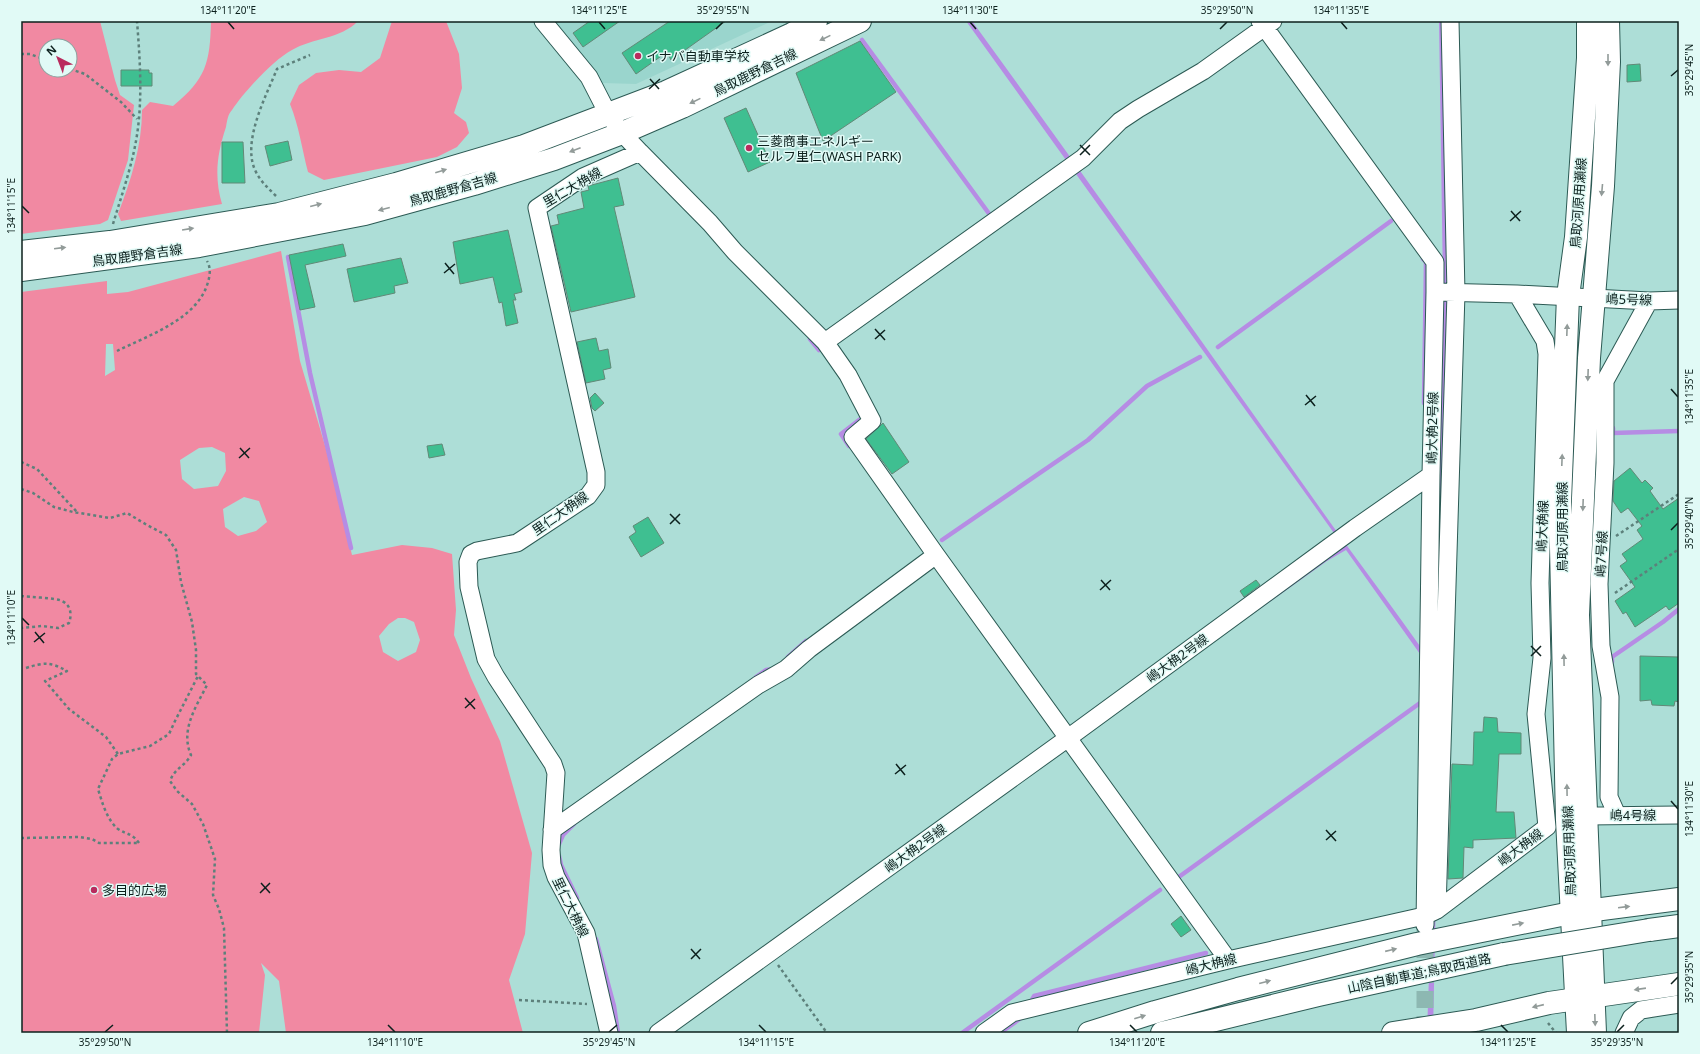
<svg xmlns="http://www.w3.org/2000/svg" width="1700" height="1054" viewBox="0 0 1700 1054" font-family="'Noto Sans','Noto Sans JP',sans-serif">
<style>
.built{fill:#9ad5cd}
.green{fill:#f189a2;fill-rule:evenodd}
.water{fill:#b68ce4}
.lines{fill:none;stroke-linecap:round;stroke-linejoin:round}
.stream{stroke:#b68ce4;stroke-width:4.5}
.building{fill:#3fbf91;stroke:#618977}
.minor-tunnel{stroke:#8db8b2;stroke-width:17;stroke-dasharray:17 8;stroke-linecap:butt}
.minor-casing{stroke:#2c5a54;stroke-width:19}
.major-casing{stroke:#2c5a54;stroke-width:24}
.highway-casing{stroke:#2c5a54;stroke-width:24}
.path{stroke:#5d807b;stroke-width:2.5;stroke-dasharray:3 3;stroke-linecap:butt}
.minor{stroke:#fff;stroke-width:17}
.major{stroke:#fff;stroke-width:22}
.highway{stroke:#fff;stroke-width:22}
.highway-bridge-casing{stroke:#2c5a54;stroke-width:24;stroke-linecap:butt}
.highway-bridge{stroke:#fff;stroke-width:22}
.oneway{fill:#929b99}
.ticks{fill:none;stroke:#0c201d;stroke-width:1.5}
.poi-dot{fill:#b92b5d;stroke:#e1faf6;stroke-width:1.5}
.labels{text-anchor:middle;stroke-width:3;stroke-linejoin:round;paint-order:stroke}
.poi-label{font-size:13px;fill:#0c201d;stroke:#e1faf6;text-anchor:start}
.street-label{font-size:13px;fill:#0c201d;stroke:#e1faf6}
.neatline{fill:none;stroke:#0c201d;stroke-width:1.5}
.ticks-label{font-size:10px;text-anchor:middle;fill:#0c201d}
</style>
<rect width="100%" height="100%" fill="#added7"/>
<path class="built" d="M552 21H772L636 84 602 83Z"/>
<path class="green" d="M21 21H100L115 80 120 95 134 105 128 160 108 220 100 224 21 234ZM46 46H70V70H46Z
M211 21H358C341 39 312 38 292 50 273 60 244 92 232 110 228 114 227 121 226 127 217 154 214 177 222 204L121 221 118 214C131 180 142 146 142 110L150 102 173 106C206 79 210 63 211 21Z
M392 21H446L459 54 462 88 454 113 466 122 469 133 457 147 437 157 324 180 308 172C302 149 299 126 290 104L299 85 316 73 339 70 361 72 380 58Z
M281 251 300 361 326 449 352 555 402 545 432 548 452 554 456 610 454 635 471 678 500 741 532 853 525 934 509 980 523 1033H286L279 981 261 963 265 975 259 1033H21V292L107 281V294L128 292ZM106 344H113L115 370 105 376ZM212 447 225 453 226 471 218 486 194 489 182 479 180 460 199 448ZM244 497 259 501 267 522 256 531 238 536 225 527 223 509ZM398 618H405L414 622 420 640 416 652 398 661 383 652 379 636 389 624Z"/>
<path class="water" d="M966 21H972C1097 193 1219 366 1342 539 1369 576 1396 612 1422 649L1420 654 1346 550 1327 561 1180 666 1179 664 1327 557 1344 547Z
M1439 21H1445L1449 284 1433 1033H1427L1431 920 1443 284Z"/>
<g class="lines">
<path class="stream" d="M862 40 990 215
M288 257 310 373 351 548
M1423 259 1426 262 1424 403
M810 339 819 350
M1218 347 1391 221
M1613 428V433L1679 431
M849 446 841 434 863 417 862 415
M942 540 1088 440 1147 386 1200 357
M788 657 806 641
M1612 662V657L1663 622 1679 609
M756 677 766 670 773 669
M559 844 563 835 574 824
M559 856 561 865 577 898
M1176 879 1420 703
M596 939 614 1006 618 1033
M1029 1005 1034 996 1206 953
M962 1033 1160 890
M1000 1033 1021 1018"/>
</g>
<path class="building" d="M590 21H620L583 47 573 33Z
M670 21H726L671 60 667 52 636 74 622 53Z
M860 41 896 92 823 141 796 73Z
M1640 64 1641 81 1627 82V65Z
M121 70H149V73H152V86H121Z
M746 108 770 162 748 172 724 118Z
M288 141 292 160 270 166 265 146Z
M222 142H243L245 183H222Z
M618 178 624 205 614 207 635 297 571 312 551 226 559 224 557 215 584 208 581 192 589 190 588 186Z
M508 230 522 292 514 294 516 300H513L518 323 506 326 502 302 499 303 493 277 460 284 453 242Z
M343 244 346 256 305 265 315 307 300 310 289 255Z
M401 258 408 283 394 286 395 293 354 302 347 269Z
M596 338 599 351 608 349 611 368 603 370 605 379 586 383 577 342Z
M595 393 604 403 595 411 592 408 590 398Z
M883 423 909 462 892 474 866 439Z
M442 444 445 455 429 458 427 446Z
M1630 468 1642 483 1645 480 1653 488 1650 491 1663 509 1679 498V603L1669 610 1666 606 1635 627 1626 612 1623 614 1615 601 1635 587 1620 566 1627 561 1622 554 1643 539 1637 530 1642 526 1628 508 1621 513 1613 501 1614 481Z
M648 517 664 543 641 557 629 537 636 532 633 526Z
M1256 580 1260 585 1244 597 1240 591Z
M1640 656 1679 657V702L1675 701 1674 706 1652 705 1651 700 1640 701Z
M1484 717 1497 718 1498 732 1521 733V754H1499L1496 812H1514L1516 838 1473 840V848L1464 847 1463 878 1448 879 1452 764 1473 765 1474 732H1483Z
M1181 916 1191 930 1181 937 1171 924Z"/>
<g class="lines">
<path class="minor-tunnel" d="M1425 1033V930"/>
<defs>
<path id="minor" d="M543 21 589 77 608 114 622 133 640 152 583 177 537 208 596 472V485L588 496 517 543 477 551 471 554 468 562 469 587 486 659 496 677 553 764 556 773 551 850 552 865 556 877 586 933 609 1033
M1260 21 1435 262V292
M640 152 710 223 735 252 825 342 848 375 872 421 853 437 936 555 1228 960
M825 342 1083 158 1120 121 1138 109 1203 71 1273 21
M1617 815 1609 797 1610 697 1601 646 1599 584 1605 463V381L1649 301
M1586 816 1679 815
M552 830 758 685 786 669 809 649 936 555
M1437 910 1456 293 1450 21
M1425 925 1431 475
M658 1033 1068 738 1355 528 1431 475 1435 292 1517 294 1649 301 1679 300
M984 1033 1012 1013 1228 960 1424 916 1437 910 1547 827 1536 714 1542 658 1540 583 1547 354 1545 341 1517 294
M1624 1033 1631 1018 1641 1010 1679 1004"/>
<path id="major" d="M21 252 110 242 279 214 396 184 524 146 666 92 792 34 816 21
M21 270 199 246 365 214 474 184 554 159 622 133 682 107 860 21
M1578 1033 1567 820 1560 502 1568 296 1576 237 1588 58V21
M1595 1033 1578 615 1589 358 1603 186 1609 62 1608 21"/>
<path id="highway" d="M1649 930 1679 926
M1089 1033 1155 1012 1238 989 1417 944 1571 913 1679 899
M1162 1033 1318 995 1504 954
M1393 1033 1476 1020 1549 1003 1679 984"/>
</defs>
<use href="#minor" class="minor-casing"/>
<use href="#major" class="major-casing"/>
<use href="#highway" class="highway-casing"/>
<path class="path" d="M21 54H30L46 60
M70 69 85 74 121 102 137 119
M276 196C268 188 260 181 255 170 242 141 266 96 277 69L310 55
M113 224C121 197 131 169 136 141 143 102 140 60 137 21
M117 351C149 335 198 319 208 282 210 275 211 268 207 261
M21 462 37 469 77 512
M21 489 33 493 54 507 73 512 110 518 127 513 147 525 166 535 176 550 181 582 192 622 196 650V674L207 685C196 707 180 730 191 755 184 767 175 768 170 781L177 791 192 804 203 824 215 859 213 895 219 909 224 928 227 1033
M1616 536 1679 494
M1615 593 1679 549
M21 596C29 597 57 598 62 601 71 605 72 615 69 623L58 628 42 626 21 628
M26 668C44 662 51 662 67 671L45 681 69 709 106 737 118 754
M21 838 80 837 92 839 99 843H138
M139 843C132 833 127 835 118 829 107 820 102 802 98 789L112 759 118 754 150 746 169 734 175 721 198 676
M778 965 827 1033
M519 1000 587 1004
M1548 1023 1556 1033"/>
<use href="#minor" class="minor"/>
<use href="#major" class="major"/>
<use href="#highway" class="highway"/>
<defs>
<path id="highway-bridge" d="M1504 954 1649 930"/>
</defs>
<use href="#highway-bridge" class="highway-bridge-casing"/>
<use href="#highway-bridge" class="highway-bridge"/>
</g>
<defs><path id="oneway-solid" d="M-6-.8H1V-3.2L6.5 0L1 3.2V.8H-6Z"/></defs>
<g class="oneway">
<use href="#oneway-solid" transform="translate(825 38) rotate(154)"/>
<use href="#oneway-solid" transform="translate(1608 60) rotate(90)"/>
<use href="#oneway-solid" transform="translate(695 101) rotate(154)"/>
<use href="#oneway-solid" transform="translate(575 150) rotate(159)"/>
<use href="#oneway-solid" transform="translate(441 171) rotate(-17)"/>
<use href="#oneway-solid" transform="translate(1602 190) rotate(95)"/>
<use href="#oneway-solid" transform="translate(316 205) rotate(-14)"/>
<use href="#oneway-solid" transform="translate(384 209) rotate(165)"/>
<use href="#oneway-solid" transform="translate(188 229) rotate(-9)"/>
<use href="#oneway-solid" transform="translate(60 248) rotate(-7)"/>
<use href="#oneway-solid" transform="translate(1567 330) rotate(-88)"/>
<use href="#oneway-solid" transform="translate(1588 375) rotate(92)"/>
<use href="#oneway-solid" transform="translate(1562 460) rotate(-88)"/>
<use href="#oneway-solid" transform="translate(1583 505) rotate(92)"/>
<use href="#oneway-solid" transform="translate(1564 660) rotate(-91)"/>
<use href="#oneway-solid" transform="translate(1567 790) rotate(-91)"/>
<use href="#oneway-solid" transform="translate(1624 907) rotate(-7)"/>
<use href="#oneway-solid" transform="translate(1518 924) rotate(-11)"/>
<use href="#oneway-solid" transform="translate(1391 950) rotate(-13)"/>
<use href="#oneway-solid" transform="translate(1265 982) rotate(-15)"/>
<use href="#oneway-solid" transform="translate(1640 989) rotate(172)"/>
<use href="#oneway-solid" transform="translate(1538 1006) rotate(167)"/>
<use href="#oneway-solid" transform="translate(1140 1017) rotate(-17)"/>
<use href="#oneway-solid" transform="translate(1595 1020) rotate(88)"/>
</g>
<path class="ticks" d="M228 22 234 29M599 22 605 29M970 22 976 29M1341 22 1347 29M716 29 723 22M1220 29 1227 22M1671 76 1678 70M650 79 659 89M649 89 660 79M1080 145 1090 155M1080 155 1090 145M22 206 29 213M1511 211 1520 221M1510 221 1521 211M445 263 454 274M444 273 455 264M875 329 885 340M875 339 885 330M1671 389 1678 397M1306 395 1315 406M1305 405 1316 396M240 448 249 458M239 458 250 448M670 514 680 524M670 524 680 514M1671 530 1678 523M1101 580 1110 590M1100 590 1111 580M22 618 29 625M35 632 44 643M34 642 45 633M1531 646 1541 656M1531 656 1541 646M465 698 475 709M465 708 475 699M896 764 905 775M895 774 906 765M1671 801 1678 809M1326 830 1336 841M1326 840 1336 831M261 883 270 893M260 893 270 883M691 949 700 959M691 959 701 949M1671 984 1678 977M388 1025 395 1032M759 1025 766 1032M1130 1025 1137 1032M1501 1025 1508 1032M105 1032 113 1025M609 1032 617 1025M1617 1032 1624 1025"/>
<g class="poi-dot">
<circle cx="638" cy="56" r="4"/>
<circle cx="749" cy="148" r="4"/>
<circle cx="94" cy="890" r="4"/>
</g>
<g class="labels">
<g class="poi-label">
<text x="646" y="61">イナバ自動車学校</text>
<text x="757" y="146">三菱商事エネルギー<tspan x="757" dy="15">セルフ里仁(WASH PARK)</tspan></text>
<text x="102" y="895">多目的広場</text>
</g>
<g class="street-label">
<text transform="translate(755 72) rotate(-26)" y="5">鳥取鹿野倉吉線</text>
<text transform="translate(572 187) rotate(-30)" y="5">里仁大桷線</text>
<text transform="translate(453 189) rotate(-16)" y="5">鳥取鹿野倉吉線</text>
<text transform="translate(1578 203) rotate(-86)" y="5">鳥取河原用瀬線</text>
<text transform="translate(137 255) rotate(-8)" y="5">鳥取鹿野倉吉線</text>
<text transform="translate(1629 299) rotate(2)" y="5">嶋5号線</text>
<text transform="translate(1432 428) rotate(-89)" y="5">嶋大桷2号線</text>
<text transform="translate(560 513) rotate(-35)" y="5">里仁大桷線</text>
<text transform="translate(1542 526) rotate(-88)" y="5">嶋大桷線</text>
<text transform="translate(1562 527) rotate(-90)" y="5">鳥取河原用瀬線</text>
<text transform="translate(1601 554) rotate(-87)" y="5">嶋7号線</text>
<text transform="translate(1177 658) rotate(-36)" y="5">嶋大桷2号線</text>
<text x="1633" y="820">嶋4号線</text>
<text transform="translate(1520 847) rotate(-37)" y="5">嶋大桷線</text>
<text transform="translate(915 848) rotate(-36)" y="5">嶋大桷2号線</text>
<text transform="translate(1569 851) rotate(-92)" y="5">鳥取河原用瀬線</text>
<text transform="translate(571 907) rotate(64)" y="5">里仁大桷線</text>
<text transform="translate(1211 964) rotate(-14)" y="5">嶋大桷線</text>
<text transform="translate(1419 973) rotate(-12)" y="5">山陰自動車道;鳥取西道路</text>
</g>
</g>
<rect width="1700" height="1054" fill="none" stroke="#e1faf6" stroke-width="44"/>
<g transform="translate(58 58) rotate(318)"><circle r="19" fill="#e1faf6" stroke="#8ca39f"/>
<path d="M0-3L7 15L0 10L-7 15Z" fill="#b92b5d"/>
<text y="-6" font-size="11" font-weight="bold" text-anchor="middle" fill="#0c201d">N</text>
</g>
<rect x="22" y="22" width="1656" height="1010" class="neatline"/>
<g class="ticks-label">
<text x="228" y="14">134°11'20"E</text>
<text x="599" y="14">134°11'25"E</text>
<text x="723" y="14">35°29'55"N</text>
<text x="970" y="14">134°11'30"E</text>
<text x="1227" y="14">35°29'50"N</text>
<text x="1341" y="14">134°11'35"E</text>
<text transform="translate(1689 70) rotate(-90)" y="4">35°29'45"N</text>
<text transform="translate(11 206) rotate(-90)" y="4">134°11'15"E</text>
<text transform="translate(1689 397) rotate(-90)" y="4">134°11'35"E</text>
<text transform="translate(1689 523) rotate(-90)" y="4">35°29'40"N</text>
<text transform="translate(11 618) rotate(-90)" y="4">134°11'10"E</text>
<text transform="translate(1689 809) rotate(-90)" y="4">134°11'30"E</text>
<text transform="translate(1689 977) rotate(-90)" y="4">35°29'35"N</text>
<text x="105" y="1046">35°29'50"N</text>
<text x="395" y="1046">134°11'10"E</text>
<text x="609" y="1046">35°29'45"N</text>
<text x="766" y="1046">134°11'15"E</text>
<text x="1137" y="1046">134°11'20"E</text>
<text x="1508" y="1046">134°11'25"E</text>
<text x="1617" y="1046">35°29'35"N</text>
</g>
</svg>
